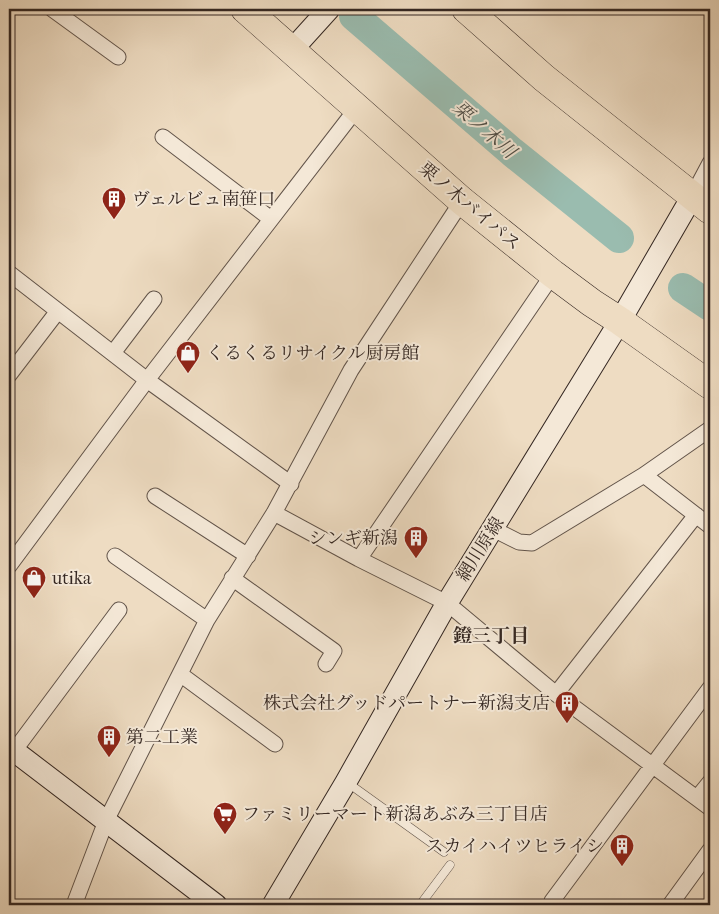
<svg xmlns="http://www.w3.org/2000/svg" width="719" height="914" viewBox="0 0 719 914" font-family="'IM FELL French Canon','Noto Serif JP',serif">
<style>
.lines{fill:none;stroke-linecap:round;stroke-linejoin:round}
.river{stroke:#9abcaf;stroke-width:30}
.lane-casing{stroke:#62544a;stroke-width:9}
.street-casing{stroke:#62544a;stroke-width:17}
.secondary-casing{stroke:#342722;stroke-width:23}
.highway-casing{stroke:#342722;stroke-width:29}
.lane{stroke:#f4e8d7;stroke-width:8}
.street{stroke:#f4e8d7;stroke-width:15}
.secondary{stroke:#f4e8d7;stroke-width:21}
.highway{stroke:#eedcc2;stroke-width:28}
.labels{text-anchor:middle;stroke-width:4;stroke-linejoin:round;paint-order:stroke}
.poi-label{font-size:18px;fill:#342722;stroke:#f4e8d7;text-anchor:start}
.street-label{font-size:18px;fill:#342722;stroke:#f4e8d7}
.water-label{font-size:19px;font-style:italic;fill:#4e4c45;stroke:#f4e8d7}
.neighbourhood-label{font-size:19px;font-weight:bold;fill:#342722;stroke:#f4e8d7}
</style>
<rect width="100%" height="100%" fill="#eedcc2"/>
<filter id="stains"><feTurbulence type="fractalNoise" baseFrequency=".004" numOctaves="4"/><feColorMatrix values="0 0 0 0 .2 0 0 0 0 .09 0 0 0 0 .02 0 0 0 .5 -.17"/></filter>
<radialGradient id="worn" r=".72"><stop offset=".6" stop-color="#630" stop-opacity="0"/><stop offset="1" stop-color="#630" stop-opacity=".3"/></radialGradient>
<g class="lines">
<path class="river" d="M354 16 512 152 619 238
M683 288 710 306"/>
<defs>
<path id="lane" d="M348 783 444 852
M420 905 450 865"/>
<path id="street" d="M52 9 118 57
M163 137 271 219
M693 195 710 163
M9 273 147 380 291 484
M113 353 154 299
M9 375 58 311
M644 475 710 526
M155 496 248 556
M274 513 359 559 447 603 556 694 710 808
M493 529 519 542 532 543 644 475 710 429
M115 556 207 620
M359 559 553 274
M9 566 147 380 357 108
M232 578 334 651 326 664
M180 674 275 744
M556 694 696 515
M14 751 119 610
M697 798 710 782
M74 905 106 821 207 620 274 513 351 370 462 201
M558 905 552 901 710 688
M670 905 710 850"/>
<path id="secondary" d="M291 51 329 9
M9 747 216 905
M273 905 346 782 447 603 620 321 693 195"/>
<path id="highway" d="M245 9 462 201 553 274 592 303 620 321 710 385
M466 9 544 78 710 210"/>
</defs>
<use href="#lane" class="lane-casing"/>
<use href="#street" class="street-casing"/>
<use href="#secondary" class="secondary-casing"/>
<use href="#highway" class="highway-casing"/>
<use href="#lane" class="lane"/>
<use href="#street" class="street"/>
<use href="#secondary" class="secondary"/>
<use href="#highway" class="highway"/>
</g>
<defs>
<symbol id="building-pin" viewBox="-11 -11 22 30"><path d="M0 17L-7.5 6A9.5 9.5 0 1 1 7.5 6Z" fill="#8f2418" stroke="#f4e8d7"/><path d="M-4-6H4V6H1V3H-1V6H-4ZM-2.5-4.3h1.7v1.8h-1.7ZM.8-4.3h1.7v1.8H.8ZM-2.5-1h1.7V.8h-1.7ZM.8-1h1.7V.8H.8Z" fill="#fff"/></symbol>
<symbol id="shop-pin" viewBox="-11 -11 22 30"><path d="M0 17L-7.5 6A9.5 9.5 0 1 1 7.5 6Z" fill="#8f2418" stroke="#f4e8d7"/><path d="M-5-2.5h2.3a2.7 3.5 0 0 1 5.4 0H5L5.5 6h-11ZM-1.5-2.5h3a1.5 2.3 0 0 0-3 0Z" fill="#fff"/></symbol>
<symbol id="supermarket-pin" viewBox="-11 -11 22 30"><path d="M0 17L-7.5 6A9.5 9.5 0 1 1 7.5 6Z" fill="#8f2418" stroke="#f4e8d7"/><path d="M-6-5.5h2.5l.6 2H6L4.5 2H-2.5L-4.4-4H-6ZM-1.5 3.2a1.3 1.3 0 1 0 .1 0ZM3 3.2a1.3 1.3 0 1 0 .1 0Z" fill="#fff"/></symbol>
</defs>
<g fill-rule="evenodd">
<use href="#building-pin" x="100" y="185" width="28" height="38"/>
<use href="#shop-pin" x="174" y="339" width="28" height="38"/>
<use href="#building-pin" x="402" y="524" width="28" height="38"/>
<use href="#shop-pin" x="20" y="564" width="28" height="38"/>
<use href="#building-pin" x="553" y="689" width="28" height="38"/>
<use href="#building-pin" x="95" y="723" width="28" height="38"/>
<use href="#supermarket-pin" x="211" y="800" width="28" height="38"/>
<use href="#building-pin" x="608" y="832" width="28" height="38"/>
</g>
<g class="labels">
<g class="poi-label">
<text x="132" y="205">ヴェルビュ南笹口</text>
<text x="206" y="359">くるくるリサイクル厨房館</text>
<text x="398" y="544" text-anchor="end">シンギ新潟</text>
<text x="52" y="584">utika</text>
<text x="550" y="709" text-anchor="end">株式会社グッドパートナー新潟支店</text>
<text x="126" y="743">第二工業</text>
<text x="242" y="820">ファミリーマート新潟あぶみ三丁目店</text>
<text x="604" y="852" text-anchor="end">スカイハイツヒライシ</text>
</g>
<g class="street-label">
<text transform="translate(470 206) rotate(40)" y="6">栗ノ木バイパス</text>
<text transform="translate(480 549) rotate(-58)" y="6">網川原線</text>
</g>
<g class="water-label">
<text transform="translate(485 129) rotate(41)" y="7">栗ノ木川</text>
</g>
<g class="neighbourhood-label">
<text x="491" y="642">鐙三丁目</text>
</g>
</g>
<rect width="719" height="914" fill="none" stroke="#eedcc2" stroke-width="30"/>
<rect x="10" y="10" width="699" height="894" fill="none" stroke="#342722" stroke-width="2.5"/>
<rect x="15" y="15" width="689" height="884" fill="none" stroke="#342722"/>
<rect width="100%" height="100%" filter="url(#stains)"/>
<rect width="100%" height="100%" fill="url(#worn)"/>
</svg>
